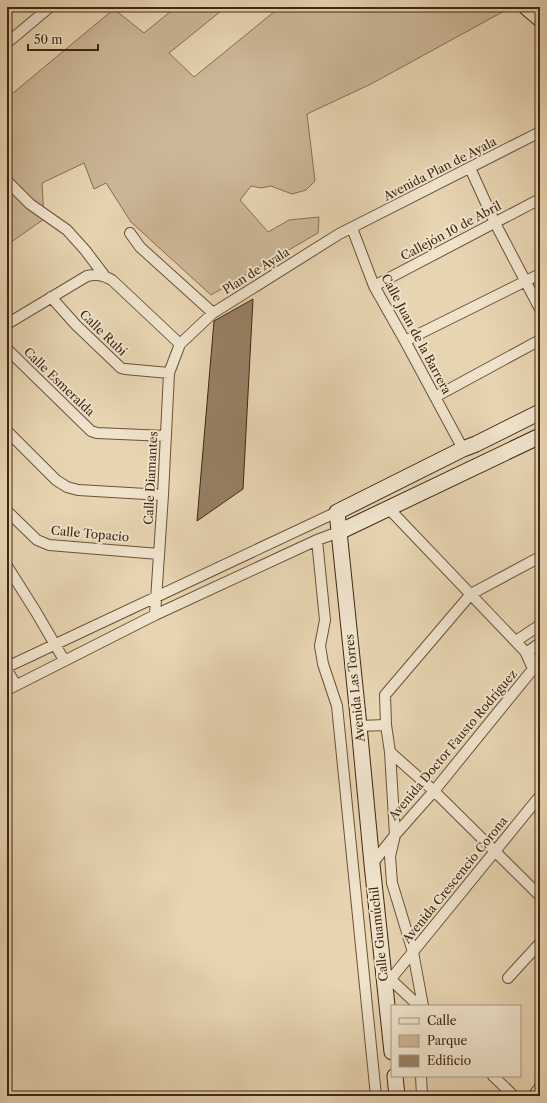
<svg xmlns="http://www.w3.org/2000/svg" width="547" height="1103" viewBox="0 0 547 1103" font-family="'Libre Caslon Text',serif">
<style>
.green{fill:#cbb696;stroke:#866e54}
.building{fill:#978064;stroke:#402611}
.lines{fill:none;stroke-linecap:round;stroke-linejoin:round}
.street-casing{stroke:#6a5239;stroke-width:12}
.secondary-casing{stroke:#402611;stroke-width:17}
.street{stroke:#efe3cc;stroke-width:10}
.secondary{stroke:#efe3cc;stroke-width:15}
.labels{text-anchor:middle;stroke-width:4;stroke-linejoin:round;paint-order:stroke}
.street-label{font-size:12px;fill:#402611;stroke:#efe3cc}
</style>
<rect width="100%" height="100%" fill="#e7d4b1"/>
<filter id="stains"><feTurbulence type="fractalNoise" baseFrequency=".005" numOctaves="4"/><feColorMatrix values="0 0 0 0 .2 0 0 0 0 .09 0 0 0 0 .02 0 0 0 .5 -.17"/></filter>
<radialGradient id="worn" r=".72"><stop offset=".6" stop-color="#630" stop-opacity="0"/><stop offset="1" stop-color="#630" stop-opacity=".3"/></radialGradient>
<path class="green" d="M176 7H226L169 53 194 77 280 7H502L506 10 371 84 307 114 315 181 306 190 292 194 271 186 261 188 251 186 240 200 268 232 289 220 319 217 318 233 211 295 131 222 106 183 94 189 84 163 42 183 44 219 7 245V98L114 9 144 33Z"/>
<path class="building" d="M253 299 243 489 197 521 214 321Z"/>
<g class="lines">
<defs>
<path id="street" d="M7 43 50 7
M470 168 495 223 540 309
M7 181 30 204 67 230 85 250 104 275
M352 228 374 286 405 341 463 449
M130 233 140 247 213 313
M374 286 540 199
M51 297 76 325 121 368 125 369 169 373
M7 324 87 276C97 274 103 275 112 280L180 344
M405 341 540 274
M7 349 91 431 97 433 166 436
M435 397 540 340
M7 431 56 480 67 487 78 490 163 495
M387 509 393 513 540 667
M7 511 37 540 49 545 159 554
M317 540 325 620 320 646 323 664 337 706 376 1096
M540 557 471 594 385 695 386 725 390 752 434 791 540 896
M7 566 36 612 64 660
M155 615 163 495 169 373 180 344 213 313 339 234 540 132
M516 641 540 625
M7 667 337 512
M7 670 16 685
M7 690 155 615 317 540 339 532
M359 726 386 725
M390 752 395 835 390 856 392 883 413 952 423 1006
M372 864 395 835 434 791 533 669 526 653 540 643
M387 976 419 1006
M508 978 540 943
M390 980 540 796
M421 1076 422 1096
M493 1076 514 1096
M533 1096 540 1087"/>
<path id="secondary" d="M526 7 540 19
M339 532 540 436
M392 1052 372 864 359 726 337 512 463 449 476 444 540 412
M395 1076 397 1096"/>
</defs>
<use href="#street" class="street-casing"/>
<use href="#secondary" class="secondary-casing"/>
<use href="#street" class="street"/>
<use href="#secondary" class="secondary"/>
</g>
<g class="labels">
<g class="street-label">
<text transform="translate(440 169) rotate(-27)" y="4">Avenida Plan de Ayala</text>
<text transform="translate(451 231) rotate(-28)" y="4">Callejón 10 de Abril</text>
<text transform="translate(256 271) rotate(-32)" y="4">Plan de Ayala</text>
<text transform="translate(103 333) rotate(44)" y="4">Calle Rubí</text>
<text transform="translate(416 334) rotate(62)" y="4">Calle Juan de la Barrera</text>
<text transform="translate(59 382) rotate(44)" y="4">Calle Esmeralda</text>
<text transform="translate(151 478) rotate(-87)" y="4">Calle Diamantes</text>
<text transform="translate(90 534) rotate(5)" y="4">Calle Topacio</text>
<text transform="translate(355 688) rotate(-96)" y="4">Avenida Las Torres</text>
<text transform="translate(453 745) rotate(-50)" y="4">Avenida Doctor Fausto Rodríguez</text>
<text transform="translate(455 880) rotate(-51)" y="4">Avenida Crescencio Corona</text>
<text transform="translate(379 934) rotate(-96)" y="4">Calle Guamúchil</text>
</g>
</g>
<rect width="547" height="1103" fill="none" stroke="#e7d4b1" stroke-width="24"/>
<rect x="8" y="8" width="531" height="1087" fill="none" stroke="#402611" stroke-width="2"/>
<rect x="12" y="12" width="523" height="1079" fill="none" stroke="#402611"/>
<rect x="391" y="1005" width="130" height="72" fill="#efe3cc" stroke="#a99781"/>
<rect x="399" y="1018" width="20" height="6" fill="#efe3cc" stroke="#a99781"/>
<text x="427" y="1025" font-size="12" fill="#402611">Calle</text>
<rect x="399" y="1035" width="20" height="12" fill="#cbb696" stroke="#a99781"/>
<text x="427" y="1045" font-size="12" fill="#402611">Parque</text>
<rect x="399" y="1055" width="20" height="12" fill="#978064" stroke="#a99781"/>
<text x="427" y="1065" font-size="12" fill="#402611">Edificio</text>
<path d="M28 44v6h70v-6" fill="none" stroke="#402611" stroke-width="2"/>
<text x="34" y="44" font-size="12" fill="#402611" stroke="#efe3cc" stroke-width="3" paint-order="stroke">50 m</text>
<rect width="100%" height="100%" filter="url(#stains)"/>
<rect width="100%" height="100%" fill="url(#worn)"/>
</svg>
